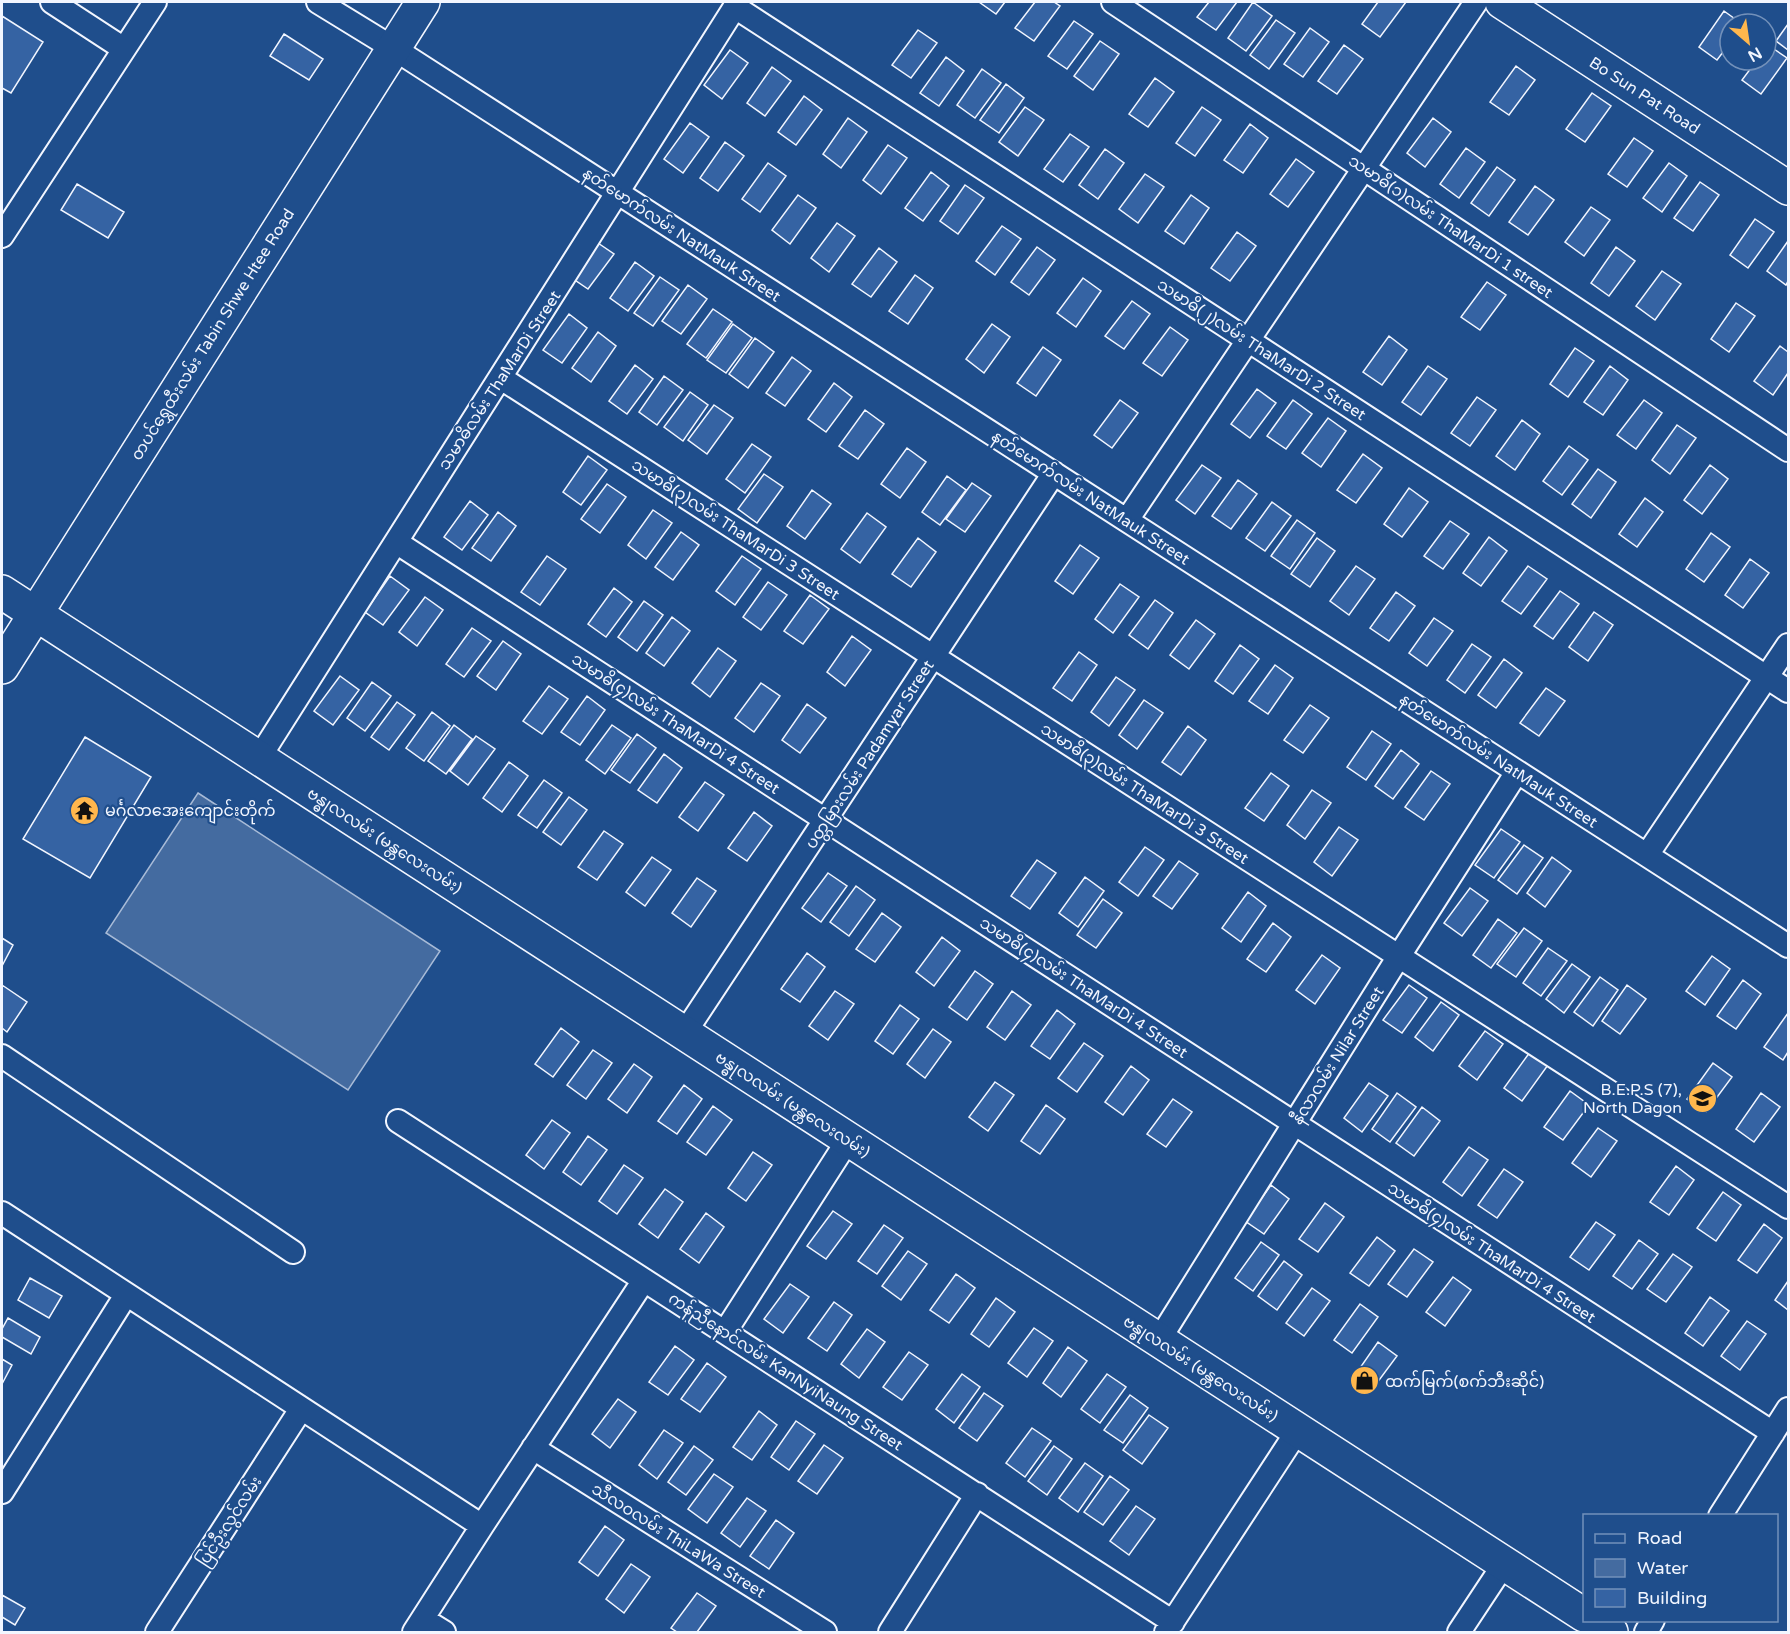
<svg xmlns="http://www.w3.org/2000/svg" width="1790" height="1634" viewBox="0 0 1790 1634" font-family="'Varela Round','Noto Sans Myanmar',sans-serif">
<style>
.water{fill:#446ba0;stroke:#a8bbd7;stroke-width:1.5}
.building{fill:#3563a3;stroke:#f2f6ff;stroke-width:1.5}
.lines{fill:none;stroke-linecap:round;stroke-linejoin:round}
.street-casing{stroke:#f2f6ff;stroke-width:26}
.secondary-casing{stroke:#f2f6ff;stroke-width:36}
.street{stroke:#1f4e8c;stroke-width:22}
.secondary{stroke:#1f4e8c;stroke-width:33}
.labels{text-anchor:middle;stroke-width:4.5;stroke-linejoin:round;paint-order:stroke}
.street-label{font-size:16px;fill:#f2f6ff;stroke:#1f4e8c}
.poi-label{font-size:16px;fill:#f2f6ff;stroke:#1f4e8c;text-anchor:start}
</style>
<rect width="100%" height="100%" fill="#1f4e8c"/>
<path class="water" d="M198 793 440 951 348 1090 106 933Z"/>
<path class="building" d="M979 2H1005L996 14Z
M1035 2H1054L1060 6 1034 41 1015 28Z
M1209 2H1237L1216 30 1197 17Z
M1253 2 1272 16 1246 51 1228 38Z
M1378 2H1406L1380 37 1362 24Z
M1724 11 1742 24H1730V43L1717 60 1699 47Z
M2 16 43 42 11 93 2 88Z
M1276 20 1295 33 1269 69 1250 55Z
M1074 21 1093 34 1067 69 1048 56Z
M1788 24V50L1776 41Z
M1310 28 1329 42 1303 77 1284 64Z
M918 30 937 43 911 78 892 65Z
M284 34 323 59 309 80 270 56Z
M1100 41 1119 54 1093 90 1074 76Z
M1344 45 1363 59 1337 94 1318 81Z
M1768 45 1787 58 1761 94 1742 80 1757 60H1766V47Z
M730 50 748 63 722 99 704 85Z
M946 57 964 71 939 106 920 93Z
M1516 66 1535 80 1509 115 1490 102Z
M772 67 791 81 765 116 747 103Z
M982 69 1001 83 975 118 957 105Z
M1155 78 1174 92 1148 127 1129 114Z
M1006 84 1024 98 999 133 980 120Z
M1592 93 1611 106 1585 142 1566 129Z
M804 96 822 110 796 145 778 132Z
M1025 107 1044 120 1018 156 999 142Z
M1202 107 1221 120 1195 156 1176 143Z
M848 118 867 132 841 168 823 154Z
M1433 118 1451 132 1425 167 1407 153Z
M690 123 709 137 683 173 664 159Z
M1250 124 1268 138 1243 173 1224 160Z
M1070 134 1089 147 1063 182 1044 169Z
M1634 138 1653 151 1627 187 1608 174Z
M725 142 744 156 718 191 700 178Z
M888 145 907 158 881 194 863 180Z
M1466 148 1485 162 1459 198 1440 184Z
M1105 149 1124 163 1098 199 1079 185Z
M1296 159 1314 172 1288 207 1270 194Z
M768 163 786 176 760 212 742 199Z
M1669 163 1687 176 1662 212 1643 198Z
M1497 167 1515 180 1489 216 1471 203Z
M931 172 949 186 923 221 905 208Z
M1145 174 1164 187 1138 223 1119 209Z
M1700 182 1719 195 1693 231 1674 218Z
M77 184 124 212 108 238 61 210Z
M965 185 984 198 958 234 940 221Z
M1535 186 1554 200 1528 235 1509 222Z
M798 195 816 208 790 244 772 230Z
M1191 195 1209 208 1184 244 1165 231Z
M1591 207 1610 220 1584 256 1565 242Z
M1755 219 1774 232 1748 268 1730 255Z
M837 223 855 236 829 272 811 258Z
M1002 226 1021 239 995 275 976 261Z
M1237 232 1256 246 1230 281 1211 268Z
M595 241 614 254 588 289 569 276Z
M1788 241V281L1786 285 1767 271Z
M1037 247 1055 260 1029 295 1011 282Z
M1616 247 1635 261 1609 296 1591 283Z
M879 248 897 262 871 297 852 284Z
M635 262 654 276 628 311 610 298Z
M1662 271 1681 284 1655 320 1636 306Z
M915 275 933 288 908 324 889 311Z
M660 277 679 290 653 326 634 313Z
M1083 278 1101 291 1076 327 1057 313Z
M1487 282 1506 295 1480 330 1461 317Z
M688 285 707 299 681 334 662 321Z
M1132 301 1150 314 1124 349 1105 336Z
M1736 303 1755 316 1729 352 1711 339Z
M713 309 732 322 706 358 687 344Z
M569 314 587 328 562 363 543 350Z
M733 324 752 338 726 373 707 360Z
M992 324 1010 337 984 373 966 359Z
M1170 327 1188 340 1162 376 1143 363Z
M598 332 616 346 591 382 572 368Z
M1389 336 1407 350 1382 385 1363 372Z
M755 338 774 352 748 388 729 374Z
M1780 346 1788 352V373L1773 395 1754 381Z
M1043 347 1061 360 1036 396 1017 383Z
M1575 348 1594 361 1568 397 1550 384Z
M792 357 811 371 785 406 766 393Z
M635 365 653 379 627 414 609 401Z
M1428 366 1447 379 1421 415 1402 402Z
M1610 366 1628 380 1603 415 1584 402Z
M664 376 683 390 657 425 639 412Z
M834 383 852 397 826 432 808 419Z
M1257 389 1276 403 1250 438 1231 424Z
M690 392 708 405 683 441 664 427Z
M1477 397 1496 410 1470 446 1451 433Z
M1120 400 1138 413 1112 448 1094 435Z
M1293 400 1312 414 1286 449 1267 436Z
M1644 400 1662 413 1636 449 1617 435Z
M714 405 733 418 707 454 688 440Z
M865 410 884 424 858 459 839 446Z
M1328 418 1346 431 1321 467 1302 453Z
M1522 420 1540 434 1515 470 1496 456Z
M1677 425 1696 438 1670 474 1652 460Z
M752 444 771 457 745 493 726 479Z
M1569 446 1588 460 1562 495 1543 481Z
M907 448 926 462 900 498 881 484Z
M1363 454 1382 468 1356 503 1337 490Z
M588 456 607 470 581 505 563 492Z
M1202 465 1221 478 1195 514 1176 500Z
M1710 465 1728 479 1702 514 1684 500Z
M1598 469 1616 482 1591 518 1572 504Z
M764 474 783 487 757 523 738 509Z
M947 476 966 490 940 525 922 512Z
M1238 480 1257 494 1231 529 1212 516Z
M972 483 991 496 965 532 946 519Z
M607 484 626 497 600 533 581 519Z
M1409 488 1428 502 1402 537 1384 524Z
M812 490 831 504 805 539 787 526Z
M1645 498 1663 512 1637 547 1619 534Z
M470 501 488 515 462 550 444 537Z
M1272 502 1291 516 1265 551 1246 538Z
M653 510 672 523 646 559 628 545Z
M498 512 516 526 491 561 472 548Z
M867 513 886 527 860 563 841 549Z
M1297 520 1315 533 1290 569 1271 556Z
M1450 521 1469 534 1443 569 1424 556Z
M681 532 699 545 673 580 655 567Z
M1711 533 1730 547 1704 582 1686 569Z
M1489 537 1507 551 1481 586 1463 573Z
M918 538 936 552 911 587 892 574Z
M1317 538 1335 551 1310 587 1291 574Z
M1080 545 1099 558 1073 594 1055 581Z
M547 556 566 569 540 605 521 592Z
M742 556 761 569 735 605 716 591Z
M1750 559 1769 573 1743 608 1725 595Z
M1356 566 1375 579 1349 615 1330 601Z
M1528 566 1547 579 1521 614 1502 601Z
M390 576 409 590 383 625 365 612Z
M768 582 787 595 761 630 743 617Z
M1120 584 1139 597 1113 633 1095 619Z
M614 588 632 602 606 637 588 624Z
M1560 591 1579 604 1553 639 1534 626Z
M1396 592 1415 606 1389 641 1370 628Z
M810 595 829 609 803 644 784 631Z
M425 597 443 610 417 646 399 632Z
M1155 600 1173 613 1148 649 1129 635Z
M644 601 663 615 637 651 618 637Z
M1594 612 1613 625 1588 661 1569 647Z
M672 617 690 631 664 666 646 653Z
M1434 618 1453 631 1427 666 1409 653Z
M1196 620 1215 634 1189 669 1170 655Z
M472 628 491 641 464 677 446 664Z
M852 636 871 650 845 686 827 672Z
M503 641 521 654 496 690 477 676Z
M1472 644 1491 657 1465 693 1447 680Z
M1240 645 1259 659 1233 694 1215 681Z
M718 648 736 661 710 697 692 683Z
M1079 652 1097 665 1072 701 1053 688Z
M1504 659 1522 673 1496 708 1478 695Z
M1275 665 1293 678 1268 714 1249 701Z
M340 676 359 690 333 725 314 711Z
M1116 677 1135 690 1109 726 1091 712Z
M372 682 391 696 365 731 347 718Z
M761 683 780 696 754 732 735 718Z
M549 686 568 699 542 734 523 721Z
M1546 688 1565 701 1539 736 1520 723Z
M587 696 605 710 580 745 561 732Z
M1144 700 1163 713 1137 749 1119 735Z
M397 702 415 715 389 750 371 737Z
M807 704 826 718 800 753 782 740Z
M1310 705 1329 718 1303 753 1284 740Z
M432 712 450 726 424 761 406 748Z
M454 725 472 739 446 774 428 761Z
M612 725 631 738 605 774 586 760Z
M1188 726 1206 740 1181 775 1162 762Z
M1372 731 1391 744 1366 780 1347 767Z
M637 734 656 748 630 783 611 770Z
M476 736 495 749 468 785 450 771Z
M85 737 151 777 90 878 23 839Z
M1401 750 1419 764 1393 799 1375 786Z
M664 754 682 768 657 803 638 790Z
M509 762 528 776 502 812 483 798Z
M1431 771 1450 784 1424 820 1405 807Z
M1271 773 1289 786 1264 821 1245 808Z
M544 780 562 793 537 828 518 815Z
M705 782 724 795 698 831 679 817Z
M1312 790 1331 803 1305 839 1287 825Z
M569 797 587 810 561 845 543 832Z
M754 812 772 826 747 861 728 848Z
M1339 827 1358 840 1332 876 1314 862Z
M1501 829 1520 842 1494 878 1475 865Z
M604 831 623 844 597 880 578 867Z
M1524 845 1543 858 1517 894 1498 880Z
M1145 847 1164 860 1138 896 1119 882Z
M652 857 671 870 645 906 626 892Z
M1552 857 1571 871 1545 907 1527 893Z
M1037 860 1056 873 1030 909 1011 896Z
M1179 861 1198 874 1172 909 1153 896Z
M828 873 847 886 821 922 802 908Z
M1085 877 1104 891 1078 927 1059 913Z
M697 878 716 891 691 927 672 913Z
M856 886 875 900 849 936 830 922Z
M1470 888 1488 901 1462 936 1444 923Z
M1248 892 1266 906 1241 942 1222 928Z
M1103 899 1122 913 1096 948 1077 935Z
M882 913 901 927 875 962 856 949Z
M1498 919 1517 933 1491 968 1473 955Z
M1273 923 1291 937 1266 972 1247 959Z
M1524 928 1542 941 1516 977 1497 964Z
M942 937 960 951 934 986 916 972Z
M2 938 13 945 2 966Z
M1548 948 1567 961 1541 996 1523 983Z
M807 953 825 967 800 1002 781 989Z
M1322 955 1340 968 1315 1004 1296 990Z
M1712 956 1730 969 1705 1005 1686 991Z
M1572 964 1590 977 1564 1013 1546 999Z
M975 971 993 984 967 1020 949 1007Z
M1600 977 1618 990 1593 1026 1574 1012Z
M1743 980 1761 994 1736 1029 1717 1016Z
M2 985 27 1002 7 1032 2 1028Z
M1409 985 1427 998 1402 1033 1383 1020Z
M1627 985 1646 999 1620 1034 1602 1021Z
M835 991 854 1004 828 1040 809 1026Z
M1012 991 1031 1005 1005 1040 987 1027Z
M1441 1002 1459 1015 1433 1051 1415 1037Z
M900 1005 919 1019 893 1054 875 1041Z
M1057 1010 1075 1024 1050 1059 1031 1046Z
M1788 1013V1052L1783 1060 1764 1047Z
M561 1028 579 1042 553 1077 535 1064Z
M933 1029 951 1042 925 1078 907 1064Z
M1485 1031 1503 1044 1477 1080 1459 1066Z
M1084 1043 1103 1056 1077 1092 1058 1078Z
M593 1050 612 1063 586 1099 567 1085Z
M1530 1052 1548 1065 1522 1101 1504 1088Z
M1713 1063 1732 1077 1706 1112 1687 1099Z
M634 1064 652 1077 627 1113 608 1099Z
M1131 1066 1149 1080 1123 1115 1105 1102Z
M995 1082 1014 1095 988 1131 969 1117Z
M1369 1083 1388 1096 1362 1132 1344 1118Z
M684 1085 702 1099 677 1134 658 1121Z
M1570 1091 1589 1105 1563 1140 1544 1127Z
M1397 1093 1416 1107 1390 1142 1372 1129Z
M1761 1093 1780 1107 1754 1142 1736 1129Z
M1173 1099 1192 1112 1166 1147 1147 1134Z
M1046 1105 1065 1119 1040 1154 1021 1141Z
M713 1106 732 1120 706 1155 687 1142Z
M1422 1107 1440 1121 1414 1156 1396 1143Z
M552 1120 570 1133 544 1169 526 1155Z
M1598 1128 1617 1141 1591 1177 1572 1163Z
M588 1136 607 1150 581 1185 563 1172Z
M1469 1147 1488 1160 1462 1196 1443 1182Z
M753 1152 772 1165 746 1201 728 1188Z
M624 1165 643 1178 617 1214 599 1201Z
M1676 1166 1694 1180 1669 1215 1650 1202Z
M1504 1169 1523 1182 1497 1218 1478 1205Z
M1271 1185 1289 1199 1264 1234 1245 1221Z
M665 1189 683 1202 658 1238 639 1224Z
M1723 1192 1741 1205 1716 1241 1697 1228Z
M1325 1203 1344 1217 1318 1252 1299 1239Z
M833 1211 852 1224 826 1259 807 1246Z
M706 1213 724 1227 699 1263 680 1249Z
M1596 1222 1615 1235 1589 1270 1570 1257Z
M1764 1224 1782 1238 1757 1273 1738 1260Z
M884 1225 903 1238 877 1274 858 1261Z
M1377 1237 1395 1251 1369 1286 1350 1273Z
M1639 1240 1658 1254 1632 1289 1613 1276Z
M1261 1242 1279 1255 1253 1291 1235 1278Z
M1414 1249 1433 1262 1407 1297 1388 1284Z
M908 1251 927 1264 901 1300 882 1286Z
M1673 1254 1692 1267 1666 1302 1647 1289Z
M1284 1261 1302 1275 1277 1310 1258 1296Z
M956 1274 975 1288 949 1323 930 1310Z
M1453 1277 1471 1290 1445 1326 1426 1312Z
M30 1278 62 1296 49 1318 18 1300Z
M1788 1281V1310L1775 1300Z
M790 1284 809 1297 783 1333 764 1319Z
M1312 1288 1330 1301 1304 1336 1286 1323Z
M1710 1297 1729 1311 1703 1346 1685 1333Z
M996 1298 1015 1312 989 1347 971 1334Z
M834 1302 852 1315 827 1351 808 1338Z
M1360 1304 1378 1317 1352 1353 1334 1340Z
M8 1318 40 1337 31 1354 2 1337V1329Z
M1747 1321 1766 1334 1740 1370 1721 1356Z
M1034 1328 1053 1341 1027 1377 1008 1363Z
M867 1329 885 1342 859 1378 841 1364Z
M1378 1342 1397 1356 1371 1391 1353 1378Z
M675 1346 694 1360 668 1395 649 1382Z
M1068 1347 1087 1361 1061 1397 1043 1383Z
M909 1352 928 1365 902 1400 883 1387Z
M2 1359 12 1365 2 1384Z
M707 1363 726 1377 700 1412 681 1399Z
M962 1374 980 1387 954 1423 936 1409Z
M1107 1374 1126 1387 1100 1423 1081 1409Z
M984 1393 1003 1406 977 1441 959 1428Z
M1130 1395 1148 1408 1123 1443 1104 1430Z
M618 1399 636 1412 610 1448 592 1434Z
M759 1411 777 1425 752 1460 733 1447Z
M1149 1415 1168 1428 1142 1464 1123 1450Z
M796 1421 815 1434 789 1470 771 1457Z
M1032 1428 1051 1441 1025 1477 1006 1463Z
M664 1430 683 1443 657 1479 639 1465Z
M824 1445 843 1458 817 1494 798 1481Z
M694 1446 713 1460 686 1495 668 1482Z
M1054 1446 1072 1459 1047 1495 1028 1481Z
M1085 1463 1103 1476 1078 1512 1059 1498Z
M714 1474 733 1487 707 1523 688 1509Z
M1110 1476 1129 1490 1103 1525 1084 1512Z
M747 1498 766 1511 740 1547 721 1533Z
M1136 1506 1155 1519 1129 1555 1110 1541Z
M776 1520 794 1533 769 1569 750 1556Z
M605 1526 624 1540 598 1576 579 1562Z
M631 1564 650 1577 624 1613 606 1599Z
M697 1593 716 1606 697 1632H677L671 1628Z
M2 1595 25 1608 15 1625 2 1617Z"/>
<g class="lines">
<defs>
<path id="street" d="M52 2 124 49
M318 2 393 48 1788 946
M1113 2 1788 450
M735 7 1788 691
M2 236 155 2
M501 378 1788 1207
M1127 520 1476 2
M396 542 1773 1433
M259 758 738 2
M1647 855 1788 645
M684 1034 1054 473
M2 1056 293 1252
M398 1121 1173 1622
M2 1213 482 1526
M725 1332 848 1140
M1159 1340 1399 956 1517 772
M533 1448 825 1632
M2 1492 126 1295
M1720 1516 1788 1409
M423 1619 444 1632
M157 1632 301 1409
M414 1632 482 1526 644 1280
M890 1632 977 1494
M1166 1632 1298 1430
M1459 1632 1504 1564
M1646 1632 1653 1620"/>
<path id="secondary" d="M1502 2 1788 188
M2 592 1584 1615
M2 667 423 2
M1592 1620 1611 1632"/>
</defs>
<use href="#street" class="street-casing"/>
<use href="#secondary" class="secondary-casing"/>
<use href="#street" class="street"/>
<use href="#secondary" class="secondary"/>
</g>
<defs>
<symbol id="temple-disc" viewBox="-11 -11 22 22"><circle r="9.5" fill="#ffb74d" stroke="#1f4e8c"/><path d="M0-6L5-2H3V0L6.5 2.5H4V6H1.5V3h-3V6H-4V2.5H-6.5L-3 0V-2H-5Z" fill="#111"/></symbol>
<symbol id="school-disc" viewBox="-11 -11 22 22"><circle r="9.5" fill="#ffb74d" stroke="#1f4e8c"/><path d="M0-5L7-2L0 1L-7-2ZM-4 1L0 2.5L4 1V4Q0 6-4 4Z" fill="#111"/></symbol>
<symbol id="shop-disc" viewBox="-11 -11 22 22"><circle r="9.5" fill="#ffb74d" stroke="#1f4e8c"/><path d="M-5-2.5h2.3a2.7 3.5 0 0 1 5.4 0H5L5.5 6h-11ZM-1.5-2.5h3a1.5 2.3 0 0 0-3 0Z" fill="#111"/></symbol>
</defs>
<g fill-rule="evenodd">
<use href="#temple-disc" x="68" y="794" width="33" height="33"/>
<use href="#school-disc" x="1686" y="1082" width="33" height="33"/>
<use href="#shop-disc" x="1348" y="1364" width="33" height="33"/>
</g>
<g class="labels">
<g class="street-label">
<text transform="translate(1645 95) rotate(33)" y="6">Bo Sun Pat Road</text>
<text transform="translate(1451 226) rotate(34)" y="6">သမာဓိ(၁)လမ်း ThaMarDi 1 street</text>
<text transform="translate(682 234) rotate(33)" y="6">နတ်မောက်လမ်း NatMauk Street</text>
<text transform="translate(212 334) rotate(-58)" y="6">တပင်ရွှေထီးလမ်း Tabin Shwe Htee Road</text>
<text transform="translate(1262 349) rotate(33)" y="6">သမာဓိ(၂)လမ်း ThaMarDi 2 Street</text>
<text transform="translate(499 380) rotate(-57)" y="6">သမာဓိလမ်း ThaMarDi Street</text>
<text transform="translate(1091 497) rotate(33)" y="6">နတ်မောက်လမ်း NatMauk Street</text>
<text transform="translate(736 529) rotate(33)" y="6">သမာဓိ(၃)လမ်း ThaMarDi 3 Street</text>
<text transform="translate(676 723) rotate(33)" y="6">သမာဓိ(၄)လမ်း ThaMarDi 4 Street</text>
<text transform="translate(869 754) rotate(-57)" y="6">ပတ္တမြားလမ်း Padamyar Street</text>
<text transform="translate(1499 760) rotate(33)" y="6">နတ်မောက်လမ်း NatMauk Street</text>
<text transform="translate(1145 793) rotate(33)" y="6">သမာဓိ(၃)လမ်း ThaMarDi 3 Street</text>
<text transform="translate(385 840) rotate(33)" y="6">ဗန္ဓုလလမ်း (မန္တလေးလမ်း)</text>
<text transform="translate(1084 987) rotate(33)" y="6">သမာဓိ(၄)လမ်း ThaMarDi 4 Street</text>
<text transform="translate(1337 1055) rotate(-58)" y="6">နီလာလမ်း Nilar Street</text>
<text transform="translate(793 1104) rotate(33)" y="6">ဗန္ဓုလလမ်း (မန္တလေးလမ်း)</text>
<text transform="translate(1492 1252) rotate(33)" y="6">သမာဓိ(၄)လမ်း ThaMarDi 4 Street</text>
<text transform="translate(1201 1368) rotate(33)" y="6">ဗန္ဓုလလမ်း (မန္တလေးလမ်း)</text>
<text transform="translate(786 1371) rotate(33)" y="6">ကန်ညီနောင်လမ်း KanNyiNaung Street</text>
<text transform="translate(229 1521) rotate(-57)" y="6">ပြင်ဦးလွင်လမ်း</text>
<text transform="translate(679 1540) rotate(32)" y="6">သီလဝလမ်း ThiLaWa Street</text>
</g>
<g class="poi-label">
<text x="105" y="816">မင်္ဂလာအေးကျောင်းတိုက်</text>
<text x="1682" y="1095" text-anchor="end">B.E.P.S (7),<tspan x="1682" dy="18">North Dagon</tspan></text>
<text x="1385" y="1387">ထက်မြက်(စက်ဘီးဆိုင်)</text>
</g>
</g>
<rect width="1790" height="1634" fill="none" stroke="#f2f6ff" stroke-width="6"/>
<rect x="1583" y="1514" width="195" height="108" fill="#1f4e8c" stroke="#7391ba" stroke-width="1.5"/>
<rect x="1595" y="1534" width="30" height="9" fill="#1f4e8c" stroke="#7391ba" stroke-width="1.5"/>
<text x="1637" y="1544" font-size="18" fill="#f2f6ff">Road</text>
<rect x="1595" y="1559" width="30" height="18" fill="#446ba0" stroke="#7391ba" stroke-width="1.5"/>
<text x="1637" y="1574" font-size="18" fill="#f2f6ff">Water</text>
<rect x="1595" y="1589" width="30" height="18" fill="#3563a3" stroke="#7391ba" stroke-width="1.5"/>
<text x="1637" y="1604" font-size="18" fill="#f2f6ff">Building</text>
<g transform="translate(1748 42) rotate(151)"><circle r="28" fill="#1f4e8c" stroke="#7391ba" stroke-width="1.5"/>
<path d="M0-4.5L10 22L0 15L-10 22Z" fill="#ffb74d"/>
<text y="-9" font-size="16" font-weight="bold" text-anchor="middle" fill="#f2f6ff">N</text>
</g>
</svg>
